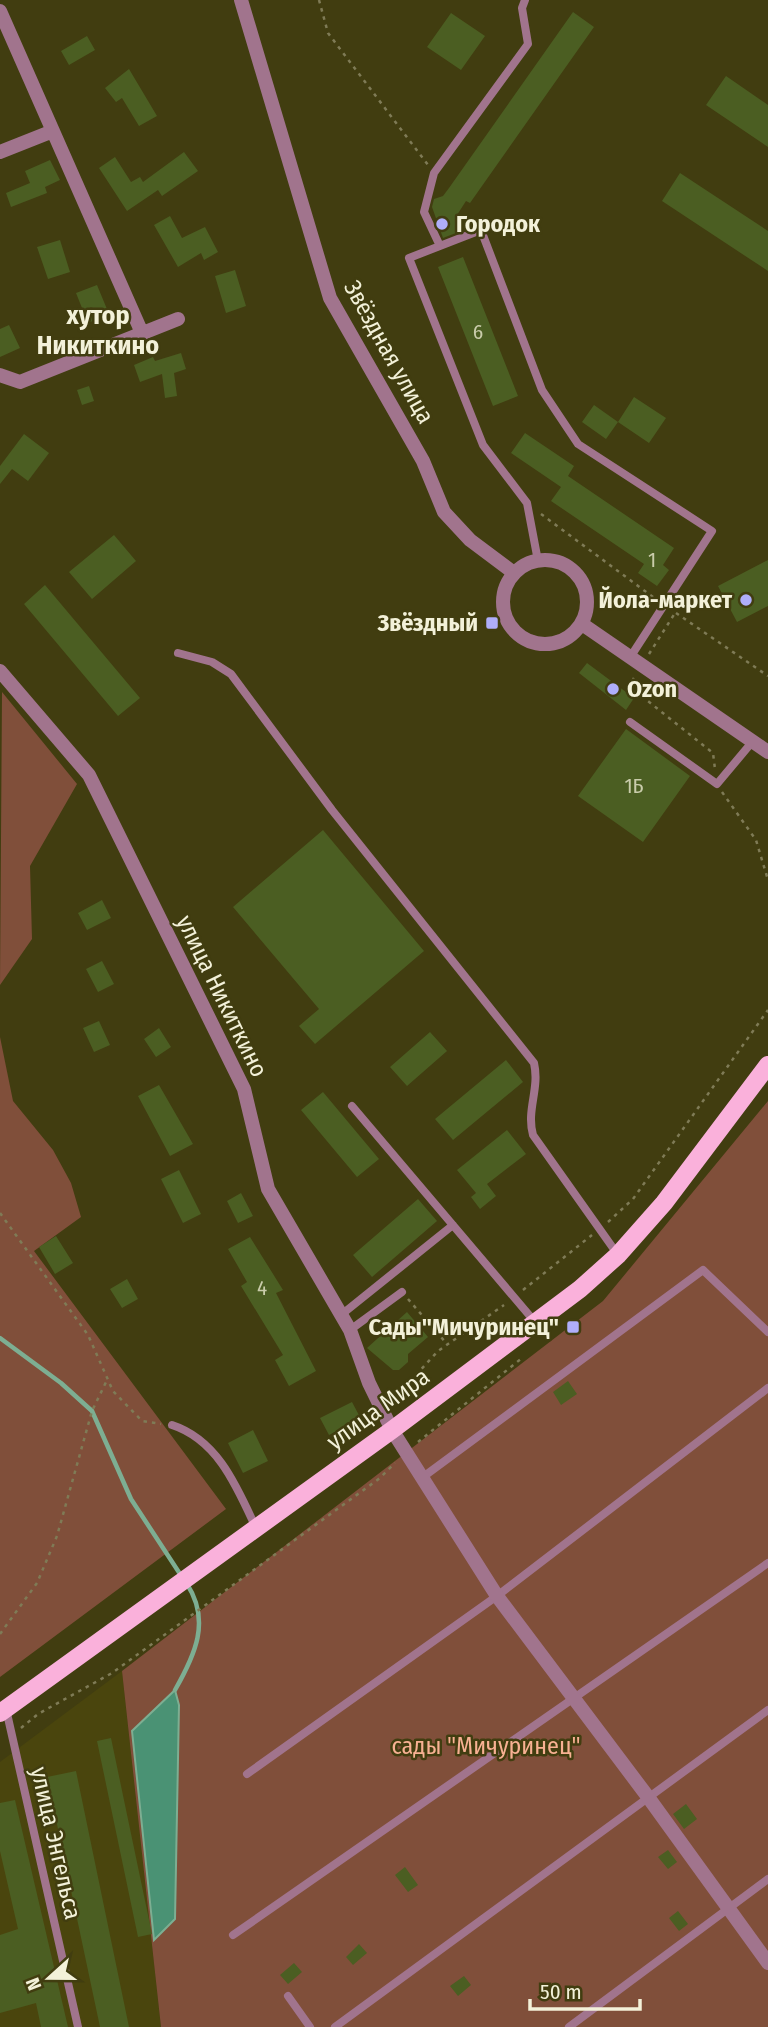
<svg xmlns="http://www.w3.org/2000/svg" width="768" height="2027" viewBox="0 0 768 2027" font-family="'Fira Sans Condensed',sans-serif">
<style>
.built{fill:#4a450d}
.green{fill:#804f3a}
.water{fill:#4a9274;stroke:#7dae92;stroke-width:2}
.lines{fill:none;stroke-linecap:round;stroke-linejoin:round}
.stream{stroke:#7dae92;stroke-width:4.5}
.building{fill:#4b5e22}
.path{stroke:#7f7b56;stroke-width:2.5;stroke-dasharray:3.5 5;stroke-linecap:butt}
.service{stroke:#a1748d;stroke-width:8}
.minor{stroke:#a1748d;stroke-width:14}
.primary{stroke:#fab1db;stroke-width:18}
.poi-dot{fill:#afaefa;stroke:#413d10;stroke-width:2.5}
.labels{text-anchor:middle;stroke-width:5;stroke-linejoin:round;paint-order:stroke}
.number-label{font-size:21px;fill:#c9ccab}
.poi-label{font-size:24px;font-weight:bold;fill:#f3f1d9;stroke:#413d10;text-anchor:end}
.street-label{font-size:24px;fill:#f3f1d9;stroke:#413d10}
.park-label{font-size:24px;fill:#f8b193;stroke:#413d10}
.neighbourhood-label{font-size:26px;font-weight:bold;fill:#f3f1d9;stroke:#413d10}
</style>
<rect width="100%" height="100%" fill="#413d10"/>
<path class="built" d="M122 1671 161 2027H0V1762Z"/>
<path class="green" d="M2 692 77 784 30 866 32 939 0 985Z
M0 1037 13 1101 53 1150 71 1183 81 1217 34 1251 226 1509 0 1677Z
M768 1101V2027H161L122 1671 603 1301Z"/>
<path class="water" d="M175 1690 179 1705 175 1919 154 1940 132 1731Z"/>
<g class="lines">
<path class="stream" d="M0 1338 61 1383 92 1411 131 1499 182 1577
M175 1690C195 1655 211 1621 187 1584"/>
</g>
<path class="building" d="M573 12 594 27 470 203 466 201 457 215 461 231 443 238 432 207 434 199 443 196 449 188Z
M451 13 485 36 461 70 427 47Z
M87 36 95 50 69 65 61 51Z
M129 69 157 116 139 126 122 98 116 102 105 88Z
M726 76 768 105V147L706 105Z
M184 152 198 171 162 196 158 190 127 211 99 168 115 157 131 182 140 177 143 182Z
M50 160 60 180 45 187 47 193 11 207 6 193 30 183 25 171Z
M680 173 768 231V271L662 201Z
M170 216 182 238 205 227 218 252 204 260 201 253 178 267 154 225Z
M60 240 70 272 48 279 37 247Z
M463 257 518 396 493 406 438 267Z
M235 270 246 306 226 313 215 276Z
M97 285 109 314 88 323 76 293Z
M9 325 20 348 0 357V329Z
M181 353 186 369 174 373 177 396 165 398 162 374 140 382 134 365 153 357 155 361Z
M89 386 94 401 82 405 77 390Z
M634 397 666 418 649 443 618 422Z
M594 405 618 422 606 439 582 422Z
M525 433 574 466 568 476 674 548 663 565 669 570 657 586 638 573 644 564 551 501 561 487 511 453Z
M24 434 49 453 28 481 12 469 0 484V466Z
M114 535 136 561 92 599 69 572Z
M768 560V606L737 622 718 586Z
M45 585 140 698 118 716 24 604Z
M587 663 634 698 626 710 579 673Z
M626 729 690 776 643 842 578 796Z
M323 830 424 951 315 1044 299 1026 319 1009 233 907Z
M102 900 111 918 87 930 78 913Z
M102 961 114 984 98 992 86 969Z
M99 1021 110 1045 94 1052 83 1028Z
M159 1028 171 1047 156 1057 144 1039Z
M430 1032 447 1051 407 1086 390 1067Z
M506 1060 523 1082 453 1140 435 1119Z
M159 1085 193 1144 170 1156 138 1096Z
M323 1092 379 1159 357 1177 301 1110Z
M507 1130 526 1154 487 1184 496 1196 480 1209 471 1197 476 1193 457 1170Z
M179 1170 201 1214 183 1223 161 1179Z
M241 1193 253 1216 238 1223 227 1201Z
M418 1199 437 1221 372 1277 353 1255Z
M56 1236 73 1263 55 1274 39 1247Z
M250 1237 283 1290 276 1293 316 1371 289 1386 275 1360 283 1355 241 1286 247 1282 228 1249Z
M127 1279 138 1299 122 1308 110 1289Z
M407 1312 428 1337 408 1354V1362L399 1370H393L367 1348Z
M568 1381 577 1394 561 1405 553 1392Z
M352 1402 361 1419 329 1435 320 1418Z
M253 1430 268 1461 243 1473 228 1443Z
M111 1738 152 1934 138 1937 97 1741Z
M76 1771 129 2027H100L47 1777Z
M15 1800 68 2027H41L36 2003 0 2013V1935L18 1929 0 1851V1803Z
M686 1804 697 1819 684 1829 673 1814Z
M668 1850 677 1862 668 1869 658 1857Z
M405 1867 418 1885 408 1892 395 1875Z
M678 1911 688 1924 679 1931 669 1918Z
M359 1944 367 1953 353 1965 346 1957Z
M294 1963 302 1972 288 1984 280 1975Z
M464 1976 471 1985 458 1996 450 1986Z"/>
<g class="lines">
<path class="path" d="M319 0 328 33 428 165
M541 514 657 600
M676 613 768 676
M649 654 675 613
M634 678 629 686 713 753 715 769
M722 792 756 840 768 880
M0 1213 88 1335 113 1391 142 1421 161 1424
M608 1222 633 1199 768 1010
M523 1290 592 1235
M408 1299 447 1344
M393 1400 438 1351 504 1305
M418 1442 522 1358
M0 1634 37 1583 57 1536 92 1411 107 1380
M21 1728 38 1714 112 1673 380 1478 395 1463"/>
<path class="service" d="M440 246 424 212 434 173 528 44 522 8 525 0
M538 561 527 503 483 445 409 258 481 230 542 390 578 444 712 531 631 656
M178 653 212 662 231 674 332 810 534 1063C540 1089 526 1110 533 1135L618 1255
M630 722 717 784 753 741
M352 1106 535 1322
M341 1315 453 1225
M350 1330 402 1292
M172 1425C218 1440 237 1487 256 1528
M423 1477 703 1270 768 1332
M6 1709 78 2027
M247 1774 497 1596 768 1388
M233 1935 768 1563
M288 1996 310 2027
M335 2027 768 1710
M569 2027 768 1879"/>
<path class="minor" d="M241 0 330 298 423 461 444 512 470 540 514 573
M0 11 142 333
M0 152 53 131
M0 375 20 382 178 319
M503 602a42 42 0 1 1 84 0a42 42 0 1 1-84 0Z
M582 624 768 752
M0 671 89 775 244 1089 268 1189 350 1330 369 1383 392 1430 497 1596 648 1797 768 1963"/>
<path class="primary" d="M0 1713 392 1430 580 1289 618 1255 664 1203 768 1065"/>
</g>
<g class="poi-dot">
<circle cx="442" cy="224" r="7"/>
<circle cx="746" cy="600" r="7"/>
<rect x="485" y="616" width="14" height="14" rx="3.5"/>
<circle cx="613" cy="689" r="7"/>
<rect x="566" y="1320" width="14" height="14" rx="3.5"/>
</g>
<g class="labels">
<g class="number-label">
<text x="478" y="339">6</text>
<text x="652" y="567">1</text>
<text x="634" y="793">1Б</text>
<text x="262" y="1295">4</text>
</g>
<g class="poi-label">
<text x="456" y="232" text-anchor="start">Городок</text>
<text x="732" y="608">Йола-маркет</text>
<text x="478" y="631">Звёздный</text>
<text x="627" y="697" text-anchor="start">Ozon</text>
<text x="559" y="1335">Сады"Мичуринец"</text>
</g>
<g class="street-label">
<text transform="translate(389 352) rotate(61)" y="8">Звёздная улица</text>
<text transform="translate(222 996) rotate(64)" y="8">улица Никиткино</text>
<text transform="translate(378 1409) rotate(-36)" y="8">улица Мира</text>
<text transform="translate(56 1843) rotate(77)" y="8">улица Энгельса</text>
</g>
<g class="park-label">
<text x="486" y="1754">сады "Мичуринец"</text>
</g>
<g class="neighbourhood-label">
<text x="98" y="324">хутор<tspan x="98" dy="30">Никиткино</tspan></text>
</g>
</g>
<g transform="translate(49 1978) rotate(249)" stroke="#413d10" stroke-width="5" paint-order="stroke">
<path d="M0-5L12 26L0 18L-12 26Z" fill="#f3f1d9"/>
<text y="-10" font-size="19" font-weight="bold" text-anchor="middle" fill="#f3f1d9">N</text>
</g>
<path d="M530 1999v10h110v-10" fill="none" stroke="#f3f1d9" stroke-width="3.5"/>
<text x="540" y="1999" font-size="21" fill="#f3f1d9" stroke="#413d10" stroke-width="5" paint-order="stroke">50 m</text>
</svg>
